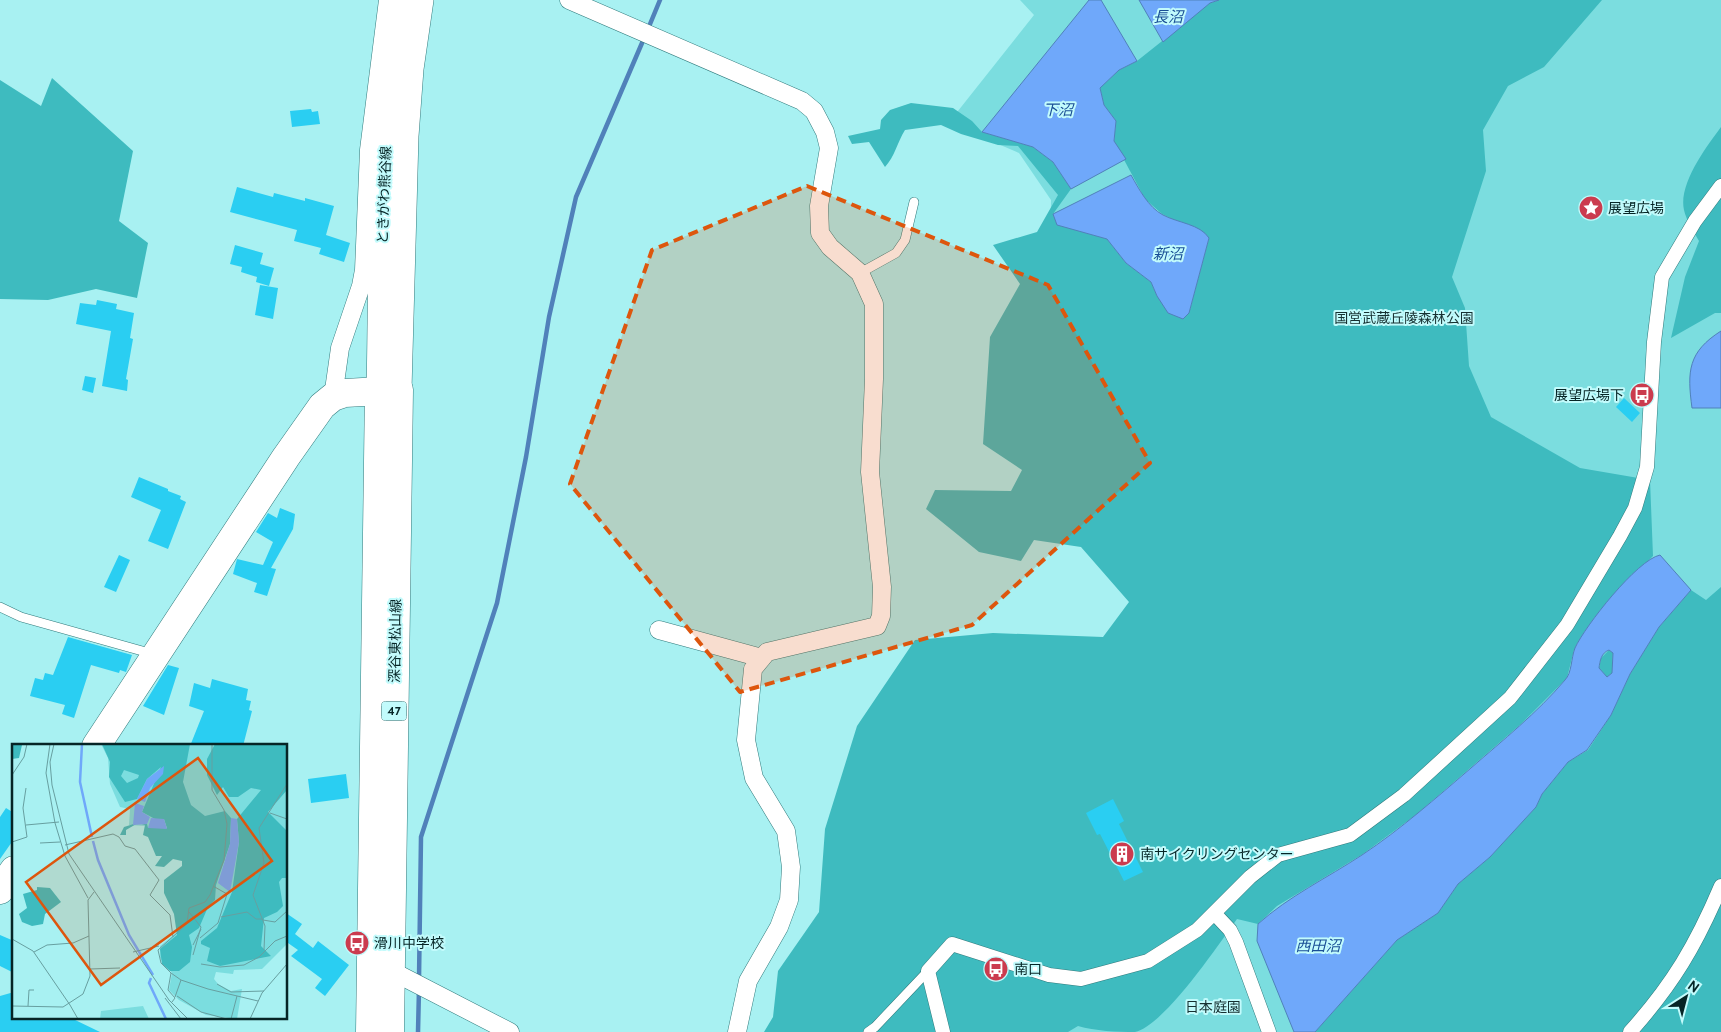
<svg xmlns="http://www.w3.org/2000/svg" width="1721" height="1032" viewBox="0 0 1721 1032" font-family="Cabin,'Noto Sans JP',sans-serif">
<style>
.green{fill:#7bdddf}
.forest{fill:#3ebbbf}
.water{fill:#6fa8fa;stroke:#5081ba;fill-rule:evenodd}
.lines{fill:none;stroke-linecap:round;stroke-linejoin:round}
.stream{stroke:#5081ba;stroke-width:4.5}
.building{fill:#2acef2}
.service-casing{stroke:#317b7d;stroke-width:10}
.pedestrian-casing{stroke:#317b7d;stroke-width:15}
.minor-casing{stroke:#317b7d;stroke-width:19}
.secondary-casing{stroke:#317b7d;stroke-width:26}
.primary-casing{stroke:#317b7d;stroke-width:29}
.service{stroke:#fff;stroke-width:9}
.pedestrian{stroke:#fff;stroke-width:14}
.minor{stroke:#fff;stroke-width:18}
.secondary{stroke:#fff;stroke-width:25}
.primary{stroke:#fff;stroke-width:28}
.marked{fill:#dd560d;fill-opacity:0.2;stroke:#dd560d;stroke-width:4;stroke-dasharray:10 6;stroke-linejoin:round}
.labels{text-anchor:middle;stroke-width:4;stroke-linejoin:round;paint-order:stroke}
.shield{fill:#c2fbfc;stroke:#3e6566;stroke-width:1}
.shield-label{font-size:12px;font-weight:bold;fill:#062526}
.street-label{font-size:14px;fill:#062526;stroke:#c2fbfc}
.poi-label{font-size:14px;fill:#062526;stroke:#c2fbfc;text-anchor:start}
.park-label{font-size:14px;fill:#163031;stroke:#c2fbfc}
.water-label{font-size:15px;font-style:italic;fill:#184d95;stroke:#c2fbfc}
.inset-river{fill:none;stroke:#6fa8fa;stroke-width:2.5}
.inset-road{fill:none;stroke:#679fa0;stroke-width:1}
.view{fill:#dd560d;fill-opacity:0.15;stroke:#dd560d;stroke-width:2.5}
.inset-edge{fill:none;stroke:#062526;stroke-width:2.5}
</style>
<rect width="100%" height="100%" fill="#a8f1f2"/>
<path class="green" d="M1020 0H1721V1032H765L1092 685 1150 593 1050 257 1051 200 1019 153 984 138 954 116 1034 15Z"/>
<path class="forest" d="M1219 0H1602L1544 67 1508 86 1483 130 1486 171 1452 277 1465 308 1469 366 1491 417 1580 468 1650 480 1653 556 1609 601 1574 650 1567 678 1521 724 1417 814 1363 854 1277 906 1258 924 1237 919C1218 945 1165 1025 1135 1032 1117 1032 1095 1031 1078 1026L1068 1032H764L773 1017 778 971 819 912 825 829 857 726 915 640 993 633 1103 637 1129 602 1081 547 1034 540 1021 561 979 552 926 509 935 490 1011 491 1022 470 983 444 990 337 1020 284 993 245 1037 232 1058 195 1018 146 998 145 961 134 941 125 905 130C897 143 895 156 885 167L869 142 852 144 848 136 880 129 881 120 890 110 911 103 953 108 972 121 982 132 1033 147 1053 162 1071 189 1053 214 1057 224 1107 239 1126 263 1151 282 1157 296 1183 319 1189 313 1209 238 1162 214 1145 199 1114 141 1116 121 1104 105 1100 88 1119 70 1137 61 1210 3Z
M52 78 133 151 119 221 148 243 137 298 96 289 48 300 0 299V80L41 106Z
M1721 127V313H1715L1671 338 1685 277 1699 241C1694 232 1686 220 1684 210 1678 184 1707 146 1721 127Z
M1721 587V1032H1315L1397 940 1438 913 1458 884 1490 857 1536 807 1542 794 1568 762 1588 750 1611 715 1630 674 1659 627 1691 590 1706 600Z
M1609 650 1613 653 1612 673 1607 677 1599 668 1601 658Z"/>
<path class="water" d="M1089 0H1101L1137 61 1119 70 1100 88 1104 105 1116 121 1114 141 1126 159 1071 189 1053 162 1033 147 982 132Z
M1139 0H1219L1210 3 1163 42Z
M1131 175C1139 189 1148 207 1163 215 1178 223 1200 224 1209 238L1189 313 1183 319 1168 313 1157 296 1151 282 1126 263 1107 239 1057 225 1053 214Z
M1721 331V408H1692C1687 371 1688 352 1721 331Z
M1660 555 1691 590 1659 627 1630 674 1611 715 1587 750 1568 762 1542 794 1536 807 1490 857 1458 884 1438 913 1397 940 1315 1032H1294L1257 941 1258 924C1289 896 1327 878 1362 855 1401 829 1436 798 1471 768 1503 740 1537 713 1565 680 1572 673 1571 658 1575 648 1585 626 1637 560 1660 555ZM1609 650 1613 653 1612 673 1607 677 1599 668C1600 661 1601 653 1609 650Z"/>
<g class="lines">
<path class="stream" d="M648 29 660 0
M419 979 421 837 497 603 526 457 549 317 576 197 645 36
M418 1032 419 989"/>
</g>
<path class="building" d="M311 109 312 112 318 111 320 124 292 127 290 111Z
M237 187 273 197 274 193 305 201V198L334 206 326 235 350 243 344 262 319 254 321 248 294 241 297 230 230 212Z
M235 245 263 253 260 264 274 268 269 286 256 282 257 277 241 272 242 267 230 264Z
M260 285 278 288 273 319 255 315Z
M97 300 117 304 116 309 134 313 130 338 133 339 126 379 128 380 127 391 102 386 111 331 76 324 80 303 96 305Z
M85 376 96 378 93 393 82 390Z
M1624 398 1640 413 1632 422 1616 407Z
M139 477 168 489V491L181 496 180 499 186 502 168 549 148 541 161 510 131 497Z
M280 508 295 514 293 529 271 568 276 569 267 596 254 592 257 583 233 574 237 559 263 565 273 542 256 532 268 513 277 518Z
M119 555 130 560 116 592 104 587Z
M68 637 132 655 126 672 120 670 119 673 91 665 74 718 62 714 65 705 30 696 35 678 43 680 45 673 53 675Z
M168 665 179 668 164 715 143 706Z
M212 679 248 689 246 700 251 701 249 710 252 711 243 746H190L204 711 189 706 194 683 210 688Z
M346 774 349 798 311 803 308 779Z
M1113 799 1124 821 1119 824 1143 872 1124 881 1100 834 1097 835 1086 813Z
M6 808 14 813V839L0 859V817Z
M286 913 302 924 295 934 313 948 318 941 349 965 325 996 315 988 322 979 291 956 298 950 288 943 286 947Z
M0 935 14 941V973L0 966Z
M14 992V1018H71L100 1032H0V996Z"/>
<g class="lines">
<defs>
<path id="service" d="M860 273 896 253 905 240 914 202
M0 607 21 617 153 654
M868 1032 875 1027 928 971"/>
<path id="pedestrian" d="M1214 913 1230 930 1236 942 1269 1032
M943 1032 928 971 952 944 1049 975 1081 979 1148 961 1197 930 1250 877 1278 855 1350 835 1404 795 1510 698 1567 625 1620 536 1635 508 1647 467 1654 342 1662 277 1695 221 1721 186
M1630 1032C1673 984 1696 945 1721 886"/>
<path id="minor" d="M569 0 802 101 814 111 825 132 829 148 819 206 820 233 830 247 860 273 874 304V379L870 472 882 587 881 616 877 626 767 652 753 669 746 740 754 778 786 831 791 867 789 900 779 927 748 981 737 1032
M333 397 340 348 361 286 364 270 369 150 388 0
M659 630 762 658
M384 967 510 1032"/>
<path id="secondary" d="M379 390C382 264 377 124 401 0
M399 390 406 136 411 69 421 0"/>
<path id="primary" d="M96 746 286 457 322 406 333 397 345 393 399 390 390 1032
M0 890 14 870
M370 1032 379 390"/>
</defs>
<use href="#service" class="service-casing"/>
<use href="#pedestrian" class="pedestrian-casing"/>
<use href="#minor" class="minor-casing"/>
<use href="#secondary" class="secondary-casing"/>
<use href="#primary" class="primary-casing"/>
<use href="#service" class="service"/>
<use href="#pedestrian" class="pedestrian"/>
<use href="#minor" class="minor"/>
<use href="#secondary" class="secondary"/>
<use href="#primary" class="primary"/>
</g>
<path class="marked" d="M807 186 1048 285 1150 463 972 625 740 692 570 484 652 250Z"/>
<defs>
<symbol id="sight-disc" viewBox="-11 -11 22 22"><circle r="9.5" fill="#cb3b4e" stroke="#c2fbfc"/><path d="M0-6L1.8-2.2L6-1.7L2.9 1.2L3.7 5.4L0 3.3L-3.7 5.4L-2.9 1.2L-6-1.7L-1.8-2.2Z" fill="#fff"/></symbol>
<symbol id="bus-disc" viewBox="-11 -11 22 22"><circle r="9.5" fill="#cb3b4e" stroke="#c2fbfc"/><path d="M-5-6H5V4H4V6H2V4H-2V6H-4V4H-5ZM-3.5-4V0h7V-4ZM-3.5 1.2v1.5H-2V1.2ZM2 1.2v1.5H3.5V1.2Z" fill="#fff"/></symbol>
<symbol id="building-disc" viewBox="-11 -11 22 22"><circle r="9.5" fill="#cb3b4e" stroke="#c2fbfc"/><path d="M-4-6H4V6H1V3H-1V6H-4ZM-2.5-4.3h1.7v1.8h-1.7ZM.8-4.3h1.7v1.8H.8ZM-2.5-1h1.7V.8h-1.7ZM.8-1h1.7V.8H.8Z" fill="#fff"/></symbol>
</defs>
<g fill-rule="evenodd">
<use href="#sight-disc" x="1577" y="194" width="28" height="28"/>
<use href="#bus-disc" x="1628" y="381" width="28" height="28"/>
<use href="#building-disc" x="1108" y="840" width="28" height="28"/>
<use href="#bus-disc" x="343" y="929" width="28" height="28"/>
<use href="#bus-disc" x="982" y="955" width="28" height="28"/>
</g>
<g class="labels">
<rect class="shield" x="381.5" y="701.5" width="25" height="19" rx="4"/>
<g class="shield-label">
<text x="394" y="715">47</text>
</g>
<g class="street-label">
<text transform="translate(384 195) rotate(-88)" y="5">ときがわ熊谷線</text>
<text transform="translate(395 641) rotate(-89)" y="5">深谷東松山線</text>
</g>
<g class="poi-label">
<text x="1608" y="213">展望広場</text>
<text x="1624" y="400" text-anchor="end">展望広場下</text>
<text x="1140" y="859">南サイクリングセンター</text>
<text x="374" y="948">滑川中学校</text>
<text x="1014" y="974">南口</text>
</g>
<g class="park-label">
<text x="1404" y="323">国営武蔵丘陵森林公園</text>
<text x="1213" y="1012">日本庭園</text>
</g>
<g class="water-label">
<text x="1168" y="22">長沼</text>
<text x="1058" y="115">下沼</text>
<text x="1168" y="259">新沼</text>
<text x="1318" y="951">西田沼</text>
</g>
</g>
<g transform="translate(12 744)">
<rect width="275" height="275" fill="#a8f1f2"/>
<path d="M89 0H275V200L250 225 222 226 221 230 204 228 202 235 206 240 219 247 230 245 225 275 194 271 167 256 157 246 160 229 148 214V202L164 189 168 175 172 114 133 82 117 81 118 65 108 63 98 40 96 14ZM131 262 137 275H88L89 267Z" fill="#7bdddf"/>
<path d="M0 0 10 1 7 14 0 15ZM90 0H178L171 38 179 61 193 72 213 67 219 74 218 100 204 141 203 156 196 163 187 184 177 191 180 203 178 218 167 227H158L150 220 148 205 165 191 162 170 152 149V136L170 122V117L161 115 152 123 143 122 150 112H144L136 93 131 91 133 81 126 79 114 86V91H108L112 83 128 78 135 80 136 84H155L152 75H143L130 68 149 23 135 35 125 55 113 58 97 33 98 18ZM112 26 127 31 126 34 115 39 109 32ZM203 0H275V46L256 68 275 87V134H270L267 138 271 162 265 168 252 174 249 202 259 212 208 222 195 217 198 204 189 200V197L205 184 220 148 227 98 225 75 249 46 239 44 226 53H217L211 43 205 51 195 31V15ZM25 143 38 144 49 158 33 170 31 180 20 182 10 178 7 170 15 164 11 150 25 146Z" fill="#3ebbbf" fill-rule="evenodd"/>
<path d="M152 22 151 30 138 44 133 58 125 55 135 35ZM123 59 132 62 130 68 138 73 135 80 121 81ZM139 74 152 75 155 85 136 84ZM219 74 225 75 227 98 218 148 206 139 218 100Z" fill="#6fa8fa"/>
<path class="inset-river" d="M70 0 68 38 80 93M81 97 86 116 117 191 141 231M139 234 137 239 154 275"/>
<path class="inset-road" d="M38 0 34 29 43 79 53 112 76 154M42 0 38 18 40 41 57 110 157 256 176 275M0 31 12 13 15 0M258 69 275 75M14 81 47 78M0 98 15 93 11 64 14 44M28 99 48 98M53 101 101 90 107 93 113 102 123 105 147 136 138 151 158 171 161 193M177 168 189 183 181 211M209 173 235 168 244 175H250M251 176 263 178 275 167M188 194 206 179 215 150 201 142M0 195 21 207 58 261M181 201 189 185M146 206 175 180 177 164 193 158 198 151 212 116 215 80 212 66 200 46V0M146 206 149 219 159 229 156 246 163 254 160 258M252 206 253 182 241 151 252 119 247 84 275 40M22 208 35 201 61 199 77 192M121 208 147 202M189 220 208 223 232 221 247 213 263 197 275 192M78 225 108 224M159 229 169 236 196 245 246 257M205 240 219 248 252 247M165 252 189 268 215 275M163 253 169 236M153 254 169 275M58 261 66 275M0 262 51 263 71 250 78 232 76 156 82 148M16 262 17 246H22M219 275 225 252M238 275 250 249 275 220"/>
<path class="view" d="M186 14 260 117 89 241 14 138Z"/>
<rect width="275" height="275" class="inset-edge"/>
</g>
<g transform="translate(1686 997) rotate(36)" stroke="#c2fbfc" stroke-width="4" paint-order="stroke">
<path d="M0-4L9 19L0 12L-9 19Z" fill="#062526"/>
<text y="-8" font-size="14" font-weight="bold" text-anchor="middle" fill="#062526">N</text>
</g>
</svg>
